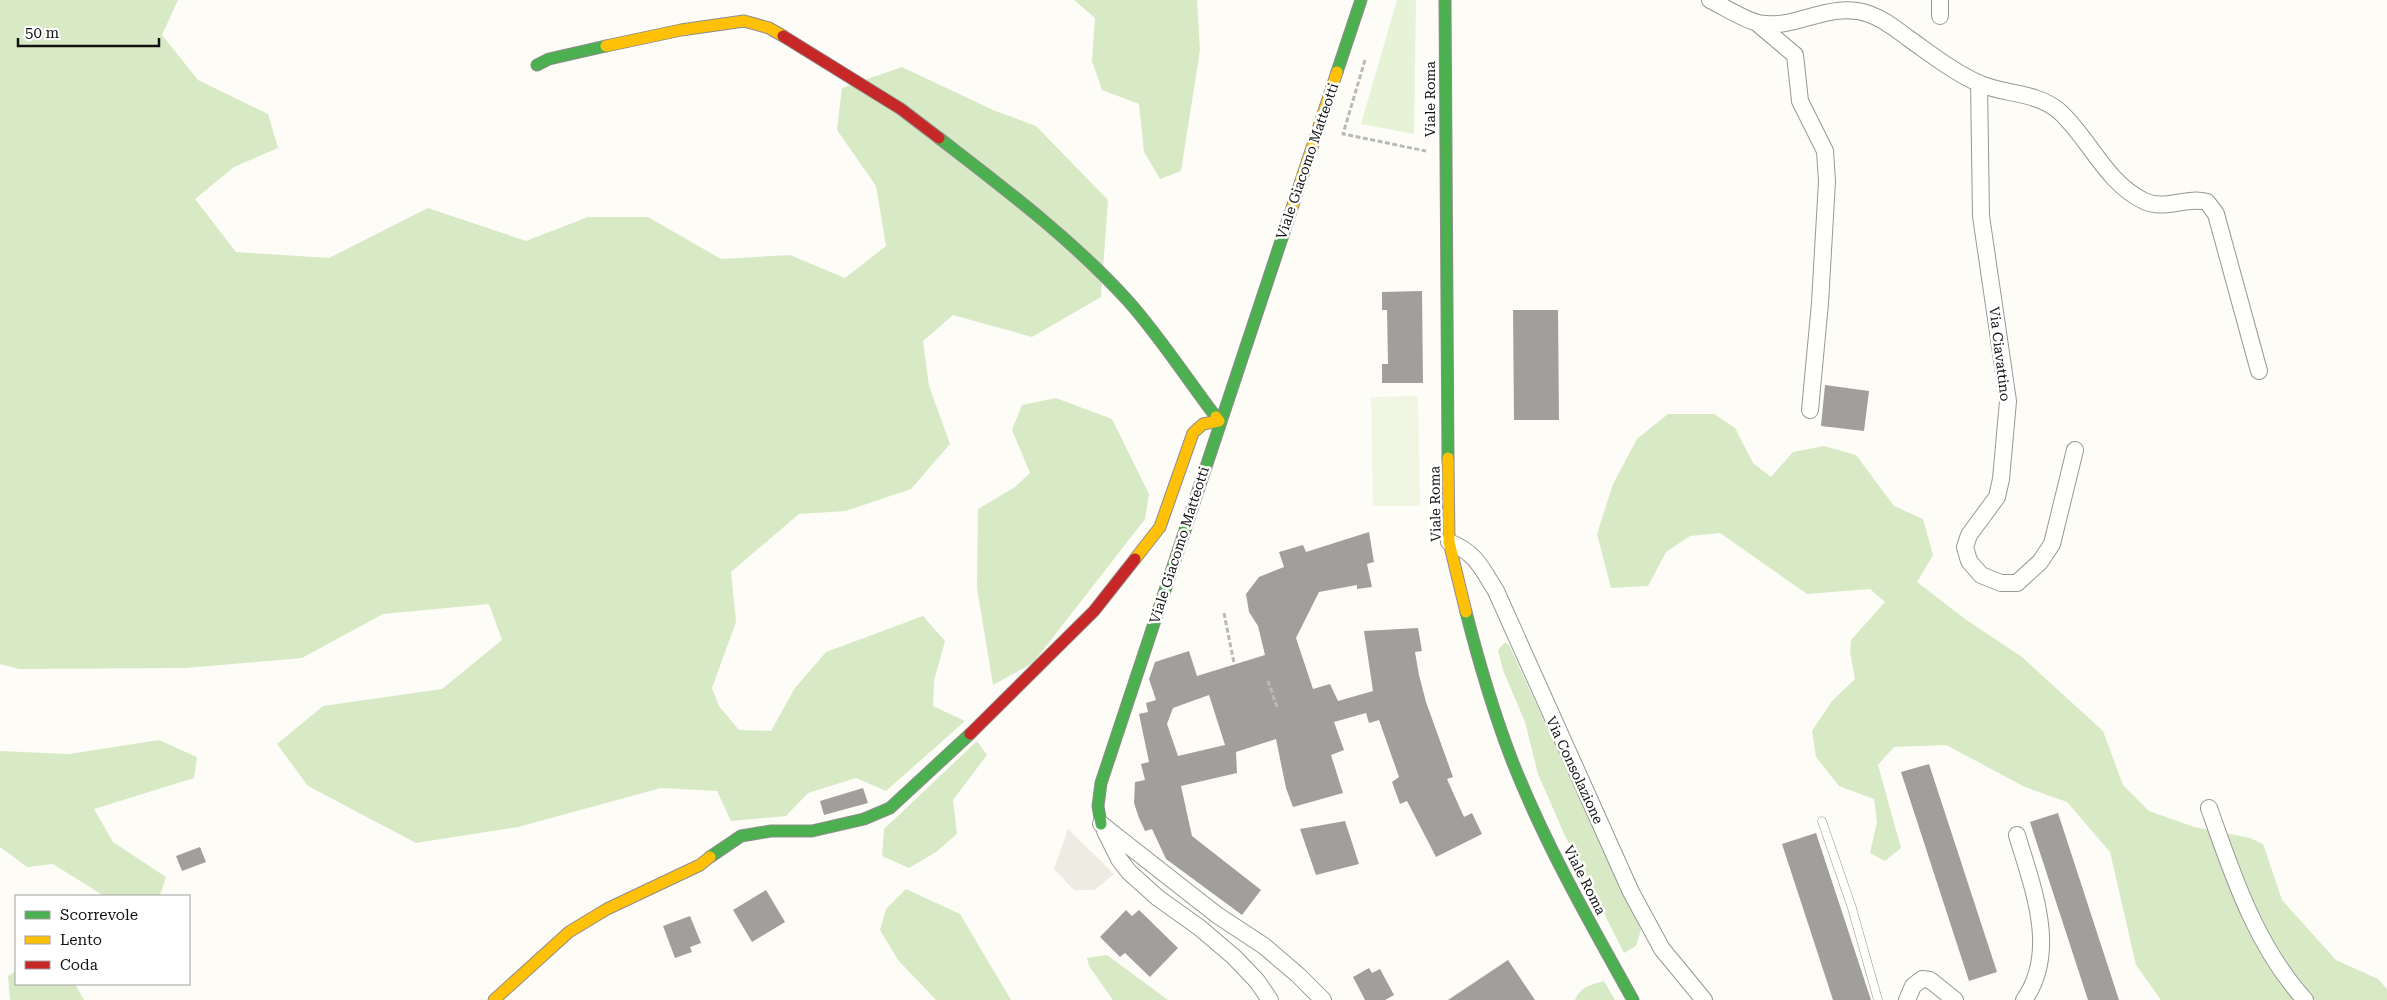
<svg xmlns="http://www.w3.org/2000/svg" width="2387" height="1000" viewBox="0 0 2387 1000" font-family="'Roboto Serif',serif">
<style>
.green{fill:#e7f3d7}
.forest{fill:#d8eac5}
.pitch{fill:#f0f6e1}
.plaza{fill:#edebe2}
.building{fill:#a19f9c;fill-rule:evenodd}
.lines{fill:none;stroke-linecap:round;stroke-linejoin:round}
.lane-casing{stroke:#979795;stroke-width:9}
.street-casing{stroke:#979795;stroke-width:18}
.fast-casing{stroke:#8e8d8b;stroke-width:13}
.slow-casing{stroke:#8e8d8b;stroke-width:13}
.jam-casing{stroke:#8e8d8b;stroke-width:13}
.path{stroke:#b9b9b8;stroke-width:3;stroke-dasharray:5 2.5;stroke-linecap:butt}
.lane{stroke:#fffffe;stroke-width:8}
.street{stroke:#fffffe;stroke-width:16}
.fast{stroke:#4caf50;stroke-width:11}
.slow{stroke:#ffc107;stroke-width:11}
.jam{stroke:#c62828;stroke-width:11}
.labels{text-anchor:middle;stroke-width:5;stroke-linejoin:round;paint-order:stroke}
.street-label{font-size:14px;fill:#111;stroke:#fff}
</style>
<rect width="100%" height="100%" fill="#fdfcf7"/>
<path class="green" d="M1397 0H1416L1414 134 1361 124Z"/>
<path class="forest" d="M0 0H178L162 35 198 80 268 114 278 148 234 167 195 199 236 252 329 258 428 208 526 241 588 217H648L721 259 790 255 845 278 886 246 876 186 837 130 842 88 902 67 993 110 1036 126 1108 200 1101 297 1032 337 953 315 923 341 929 386 950 444 911 489 846 511 799 514 731 572 736 622 712 688 719 706 739 730 771 731 795 688 826 652 923 616 945 641 934 681 933 706 965 721 886 791 856 778 808 793 786 816 731 821 717 791 661 788 518 827 416 843 308 786 277 744 323 706 442 689 502 640 489 604 383 614 302 658 186 668 19 669 0 664Z
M1074 0H1197L1200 50 1181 171 1160 179 1144 152 1139 104 1102 90 1092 61 1095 18Z
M1056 398 1112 419 1149 494 1145 519 1033 663 993 685 977 588 978 509 1015 487 1030 473 1012 430 1022 405Z
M1668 414H1714L1735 428 1753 463 1771 477 1793 452 1824 446 1856 455 1894 506 1923 519 1933 555 1917 582 1965 619 2022 657 2103 731 2123 785 2149 811 2194 827 2250 838 2263 844 2282 900 2336 960 2378 979 2387 989V1000H2161L2136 965 2110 852 2067 802 2025 787 1946 745 1894 747 1878 765 1901 848 1885 861 1870 853 1877 822 1874 799 1839 786 1816 757 1812 731 1832 701 1855 679 1850 652 1851 640 1885 602 1870 589 1807 594 1720 533 1690 536 1666 552 1648 586 1611 588 1597 534 1613 484 1637 439Z
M1505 642 1509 645 1641 930 1636 946 1624 953 1565 836 1538 774 1525 722 1503 670 1498 650Z
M159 740 197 757 194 778 94 809 113 842 166 877 160 895 104 896 53 864 27 867 0 847V751L69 754Z
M977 741 987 755 953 800 957 834 936 852 909 868 882 856 884 829Z
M906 889 960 914 1011 1000H936L898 960 880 930 886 909Z
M1107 955 1168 1000H1113L1089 966 1087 958Z
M16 971V984H75L84 1000H10L8 976Z
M1604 981 1615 1000H1575C1580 987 1592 984 1604 981Z"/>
<path class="pitch" d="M1418 396 1420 506H1373L1371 397Z"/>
<path class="plaza" d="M1068 829 1114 874 1095 890H1074L1054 869Z"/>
<path class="building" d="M1422 291 1423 383H1382V364H1388L1387 310H1382V292Z
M1513 310H1558L1559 420H1514Z
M1825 385 1869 391 1864 431 1821 426Z
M1369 532 1374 562 1367 564 1372 587 1357 589V585L1319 592 1296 638 1313 689 1330 684 1338 701 1373 691 1364 631 1418 628 1422 651 1415 652 1419 675 1426 702 1453 777 1447 779 1464 817 1472 813 1482 834 1436 857 1407 801 1400 804 1392 782 1399 777 1379 720 1369 723 1366 713 1334 722 1344 750 1331 755 1343 793 1293 807 1286 788 1276 739 1236 752 1237 773 1181 786 1192 836 1261 890 1242 915 1166 859 1152 829 1145 831 1139 818 1134 803 1135 782 1145 780 1141 764 1149 762 1139 714 1148 712 1146 703 1156 700 1149 679 1155 662 1189 651 1197 676 1265 655 1258 626 1249 612 1246 594 1259 577 1284 567 1279 552 1303 545 1306 552ZM1209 695 1225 745 1178 756 1167 724 1173 708Z
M1929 764 1997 972 1969 981 1901 772Z
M863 788 868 803 824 815 820 801Z
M2058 813 2119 1000H2088L2030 822Z
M1345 821 1359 864 1316 875 1300 829Z
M1816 833 1871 1000H1833L1782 844Z
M200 847 206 862 182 871 176 856Z
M766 890 785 922 752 942 733 910Z
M1126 910 1132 916 1139 910 1178 948 1150 977 1125 953 1120 957 1100 937Z
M690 916 701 943 690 947 692 952 675 958 663 926Z
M1508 960 1535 1000H1448Z
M1369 968 1372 973 1380 969 1394 995 1385 1000H1365L1353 977Z"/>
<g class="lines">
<defs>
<path id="lane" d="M1822 821 1852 908 1878 1000"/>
<path id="street" d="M1710 0C1725 7 1742 19 1758 23 1796 31 1828 0 1869 14 1884 19 1896 29 1908 38 1931 54 1952 71 1978 83 2004 95 2035 91 2059 111 2090 139 2105 182 2144 201 2165 211 2186 196 2207 202L2216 214 2259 371
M1940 16V0
M1757 23 1795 55 1800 101 1825 151 1827 181 1820 303 1810 410
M1979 83 1981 216 2008 401 2001 479 1997 497 1969 535 1965 547 1969 561 1981 575 2001 583H2017L2040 562 2052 544 2075 450
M1449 542C1476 553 1481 567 1496 591L1631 892 1662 949 1704 1000
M2209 808C2233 876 2256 946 2305 1000
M1101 824 1217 915 1264 946 1298 975 1323 1000
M1105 831 1119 859 1129 872 1158 898 1200 928 1234 957 1257 981 1270 1000
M2017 835C2032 886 2059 951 2024 1000
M1907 1000 1913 986 1922 979 1930 980 1955 1000"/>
<path id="fast" d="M1445 0 1448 458
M537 65 549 59 606 46
M1337 72 1361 0
M939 138C1005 189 1073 240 1129 302 1160 337 1187 379 1216 417
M1466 612C1479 663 1494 714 1513 763 1546 846 1590 923 1633 1000
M1101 824 1098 806 1101 783 1287 223
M710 857 741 836 771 831H812L864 819 890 808 970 734"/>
<path id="slow" d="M606 46 681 30 744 21 769 28 783 36
M1287 223 1337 72
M1448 458 1449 542 1466 612
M1135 559 1160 527 1193 433 1203 424 1219 421 1216 417
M494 1000 569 932 607 909 700 865 710 857"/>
<path id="jam" d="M783 36 901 109 939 138
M970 734 1094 611 1135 559"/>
</defs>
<use href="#lane" class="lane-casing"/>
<use href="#street" class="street-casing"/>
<use href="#fast" class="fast-casing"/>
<use href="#slow" class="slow-casing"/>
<use href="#jam" class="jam-casing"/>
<path class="path" d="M1365 60 1343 134 1426 151
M1224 613 1234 663
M1268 681 1277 707"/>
<use href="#lane" class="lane"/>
<use href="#street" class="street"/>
<use href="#fast" class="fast"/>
<use href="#slow" class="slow"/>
<use href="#jam" class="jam"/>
</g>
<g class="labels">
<g class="street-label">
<text transform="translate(1430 99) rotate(-90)" y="5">Viale Roma</text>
<text transform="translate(1307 161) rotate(-71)" y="5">Viale Giacomo Matteotti</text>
<text transform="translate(2000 354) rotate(83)" y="5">Via Ciavattino</text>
<text transform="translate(1435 504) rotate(-91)" y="5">Viale Roma</text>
<text transform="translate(1179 545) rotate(-72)" y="5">Viale Giacomo Matteotti</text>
<text transform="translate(1575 770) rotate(65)" y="5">Via Consolazione</text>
<text transform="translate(1585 880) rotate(63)" y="5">Viale Roma</text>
</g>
</g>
<rect x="15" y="895" width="175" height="90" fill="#ffffff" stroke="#a0a0a0"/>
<rect x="25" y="911" width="25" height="8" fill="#4caf50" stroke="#a0a0a0"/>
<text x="60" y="920" font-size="15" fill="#111111">Scorrevole</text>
<rect x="25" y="936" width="25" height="8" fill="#ffc107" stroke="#a0a0a0"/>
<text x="60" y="945" font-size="15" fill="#111111">Lento</text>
<rect x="25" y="961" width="25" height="8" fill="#c62828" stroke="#a0a0a0"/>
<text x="60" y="970" font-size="15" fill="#111111">Coda</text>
<path d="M18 38v8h141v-8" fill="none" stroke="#111111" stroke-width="2.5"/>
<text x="25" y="38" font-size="15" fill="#111111" stroke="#ffffff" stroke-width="4" paint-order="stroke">50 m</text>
</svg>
